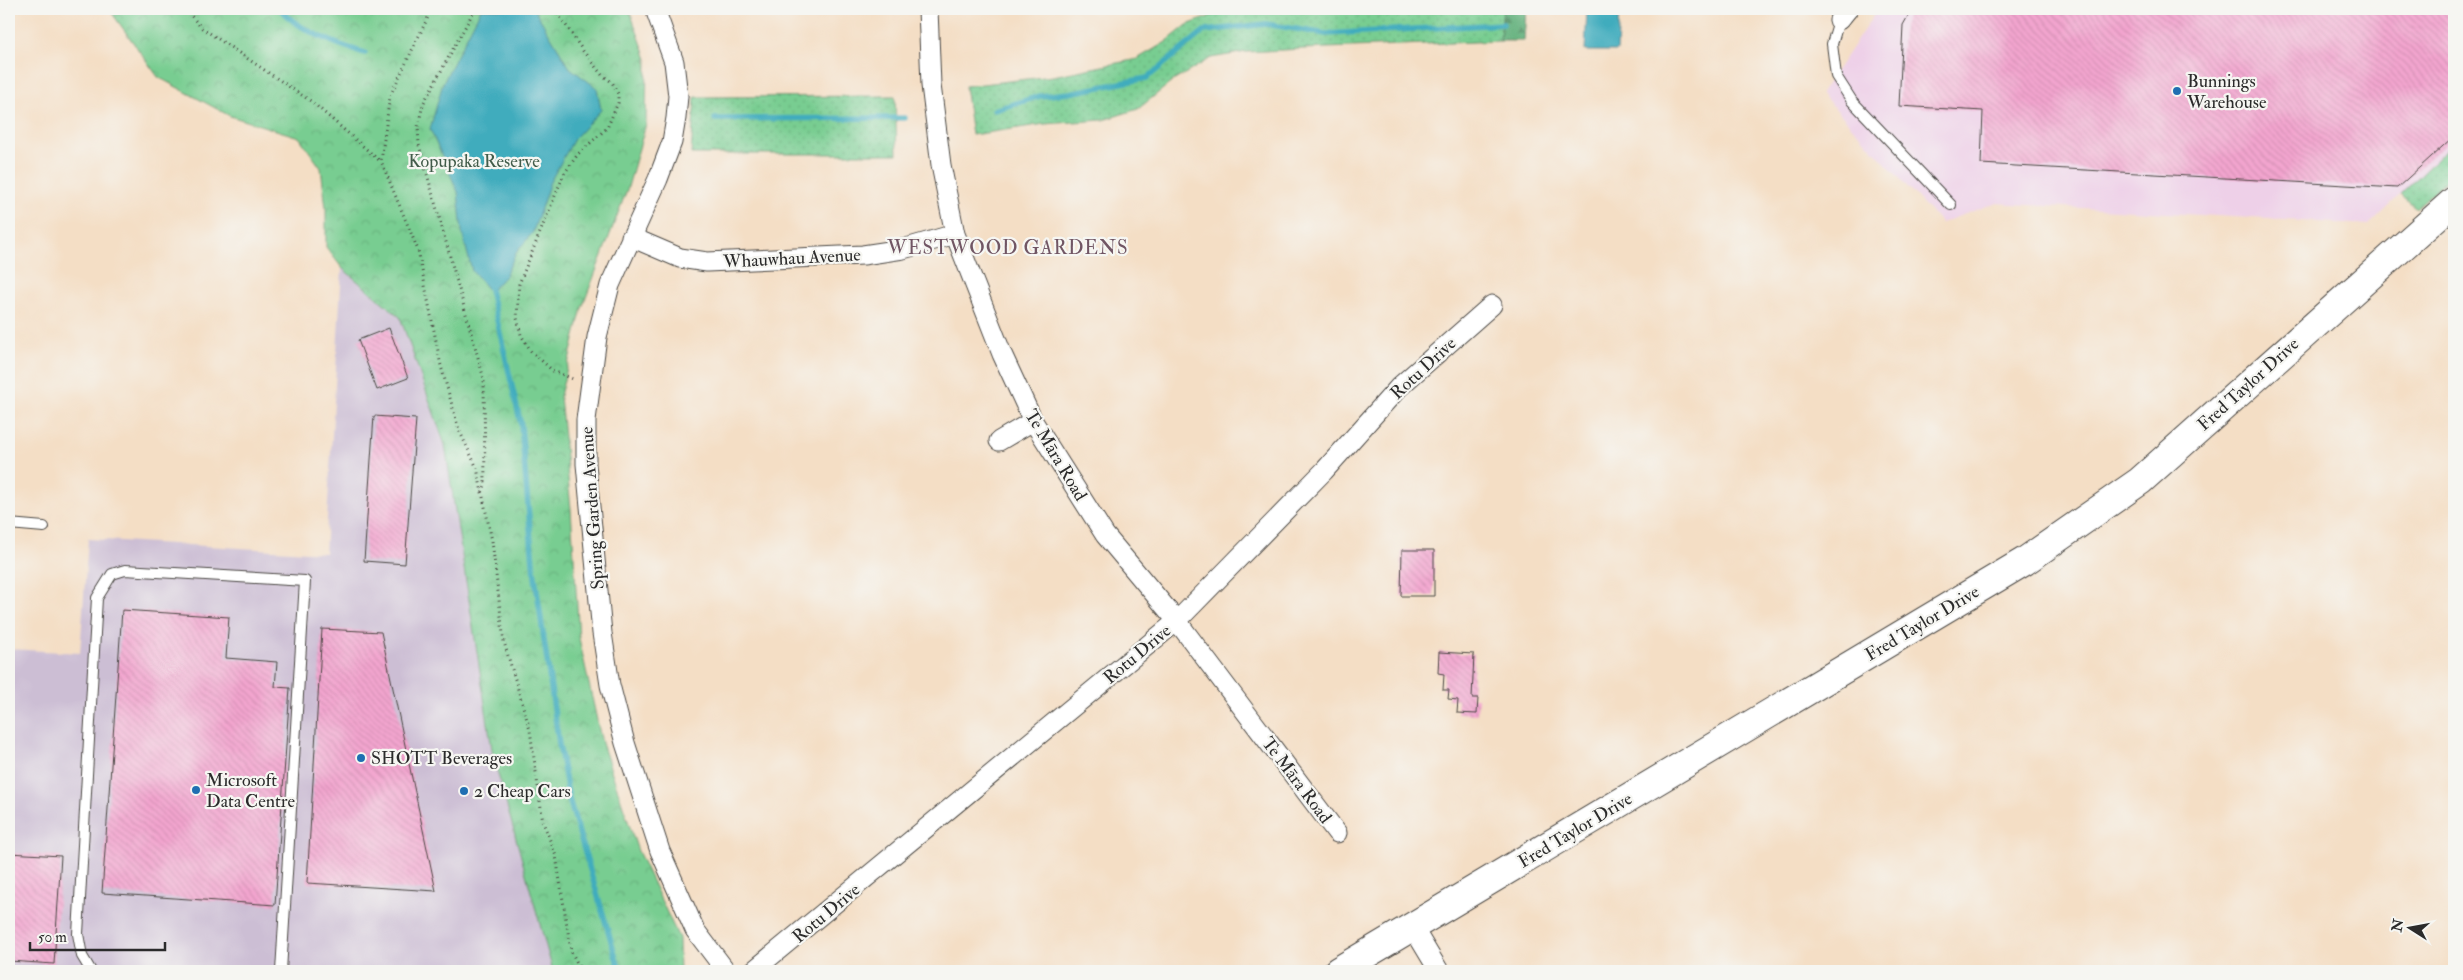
<svg xmlns="http://www.w3.org/2000/svg" width="2463" height="980" viewBox="0 0 2463 980" font-family="'IM FELL Double Pica',serif">
<style>
.built{fill:#eed0e8}
.industrial{fill:#ccbed4}
.grass{fill:url(#grass-dots);stroke:#527c5e}
.forest{fill:url(#forest-firs);stroke:#466e53}
.park{fill:url(#park-crowns);stroke:#527c5e}
.water{fill:#3facbd;stroke:#356c74}
.lines{fill:none;stroke-linecap:round;stroke-linejoin:round}
.stream{stroke:#3facbd;stroke-width:5.5}
.building{fill:url(#building-back-hatch)}
.service-casing{stroke:#494642;stroke-width:12}
.minor-casing{stroke:#494642;stroke-width:21}
.secondary-casing{stroke:#494642;stroke-width:30}
.path{stroke:#494642;stroke-width:3;stroke-dasharray:1 4;stroke-linecap:butt}
.service{stroke:#fff;stroke-width:10}
.minor{stroke:#fff;stroke-width:19}
.secondary{stroke:#fff;stroke-width:28}
.poi-dot{fill:#1f6fb2;stroke:#f6f6f2;stroke-width:2}
.labels{text-anchor:middle;stroke-width:4.5;stroke-linejoin:round;paint-order:stroke}
.poi-label{font-size:18px;fill:#2b2b2b;stroke:#f6f6f2;text-anchor:start}
.park-label{font-size:18px;fill:#425c4a;stroke:#f6f6f2}
.street-label{font-size:18px;fill:#2b2b2b;stroke:#f6f6f2}
.neighbourhood-label{font-size:19px;letter-spacing:1px;fill:#715664;stroke:#f6f6f2}
</style>
<defs>
<pattern id="grass-dots" width="8" height="8" patternUnits="userSpaceOnUse" patternTransform="scale(1.25)"><rect width="8" height="8" fill="#78cd91"/><path d="M2 2h.1M6 6h.1" fill="none" stroke="#68b07d" stroke-width="1.8" stroke-linecap="round"/></pattern>
<pattern id="forest-firs" width="22" height="20" patternUnits="userSpaceOnUse" patternTransform="scale(1.25)"><rect width="22" height="20" fill="#62b07b"/><path d="M5 1l3.5 6h-7zM16 11l3.5 6h-7z" fill="#518f65"/></pattern>
<pattern id="park-crowns" width="20" height="18" patternUnits="userSpaceOnUse" patternTransform="scale(1.25)"><rect width="20" height="18" fill="#78cd91"/><path d="M2 6a3 3 0 1 1 6 0M12 15a3 3 0 1 1 6 0" fill="none" stroke="#68b07d"/></pattern>
<pattern id="building-back-hatch" width="6" height="6" patternUnits="userSpaceOnUse" patternTransform="scale(1.25)"><rect width="6" height="6" fill="#f3a5cf"/><path d="M-1 5l2 2M0 0l6 6M5-1l2 2" fill="none" stroke="#d08eb2"/></pattern>
</defs>
<rect width="100%" height="100%" fill="#f6f6f2"/>
<filter id="ink" filterUnits="userSpaceOnUse"><feTurbulence type="fractalNoise" baseFrequency=".02" numOctaves="2"/><feDisplacementMap in="SourceGraphic" scale="10" xChannelSelector="R" yChannelSelector="G"/><feConvolveMatrix kernelMatrix="1 2 1 2 8 2 1 2 1" color-interpolation-filters="sRGB"/></filter>
<filter id="wash" filterUnits="userSpaceOnUse"><feTurbulence type="fractalNoise" baseFrequency=".0096" numOctaves="4" result="noise"/><feDisplacementMap in="SourceGraphic" scale="20" xChannelSelector="R" yChannelSelector="G"/><feGaussianBlur stdDeviation="1.12" result="paint"/><feColorMatrix in="noise" values="0 0 0 0 0 0 0 0 0 0 0 0 0 0 0 0 0 1.4 0 .05"/><feComposite in="paint" operator="in"/></filter>
<g filter="url(#wash)">
<rect width="100%" height="100%" fill="#f4dec5"/>
<path class="built" d="M1878 9H2454V142L2369 225 1995 203 1941 223 1821 93Z"/>
<path class="industrial" d="M342 268 400 317 445 445 493 756 553 971H9V649L80 653 88 539 325 553Z"/>
<path class="grass" d="M1287 9H1503L1500 41 1302 49 1246 52 1211 58 1173 81 1138 109 1103 120 1045 124 972 135 965 86 1053 76 1137 59 1166 42 1187 25 1226 10Z
M895 96 897 154H691L695 97Z
M2454 142V173L2416 208 2401 194Z"/>
<path class="forest" d="M1503 9H1526L1524 41H1500Z"/>
<path class="park" d="M109 9H629L647 59 646 124 628 187 582 308 560 396 571 509 579 638 602 743 638 851 679 938 680 971H553L493 756 445 445 400 317 342 268 326 247V208L321 168 299 137 230 116 158 77Z"/>
<path class="water" d="M481 9H534L570 68 597 88 601 110 574 139 550 182 533 232 516 253 505 276 490 292 472 271 462 232 458 192 430 129 443 83Z
M1587 9H1619L1617 51H1585Z"/>
<g class="lines">
<path class="stream" d="M280 9C298 30 338 45 365 53
M994 110 1040 96 1069 93 1147 78 1204 31 1266 24 1326 34 1503 24
M715 119 905 118
M489 285 521 425 533 563 559 744 569 799 620 971"/>
</g>
<g id="blocks">
<path class="building" d="M1912 9H2454V136L2397 188 1981 164 1983 111 1899 106 1903 25Z
M389 328 408 378 377 390 358 340Z
M374 416 416 419 405 564 364 561Z
M1402 550H1434V596H1401Z
M122 610 229 617 226 658 277 662 275 687 290 688 275 905 102 893Z
M322 629 381 632 436 891 307 883Z
M1439 652 1474 654 1472 698H1478L1477 714 1457 713 1458 700 1448 699 1449 690H1443L1444 674 1438 673Z
M9 853 61 856 54 964 9 961Z"/>
</g>
</g>
<g filter="url(#ink)">
<use href="#blocks" fill-opacity="0" stroke="#494642" stroke-width="1"/>
<g class="lines">
<defs>
<path id="service" d="M1839 20 1832 44 1836 76 1852 101 1951 205
M9 524 44 527
M91 971 82 956 78 934 97 598 112 574 125 570 305 581 281 971"/>
<path id="minor" d="M655 9 674 62 678 96 676 118 672 142 658 179 610 285 597 337 586 420V464L602 633 610 685 625 743 660 851 695 930 726 971
M928 9 931 85 941 165 955 234 1002 354 1033 421 1105 535 1177 621 1337 833
M1839 20 1848 9
M631 237 680 258 707 262 863 255 903 249 955 234
M999 441 1033 421
M1412 926 1439 971
M753 971 1177 621 1324 471 1399 387 1492 305"/>
<path id="secondary" d="M1338 971 2025 561 2140 481 2454 201"/>
</defs>
<use href="#service" class="service-casing"/>
<use href="#minor" class="minor-casing"/>
<use href="#secondary" class="secondary-casing"/>
<path class="path" d="M185 9 202 28 312 102 380 161
M432 9 390 96 381 161 418 250 441 366 459 430 477 468 492 541 504 642 530 730 543 822 556 856 571 951 581 971
M475 9 423 104 418 127 419 145 484 379 485 485 482 493
M555 9 583 51 602 75 612 82 618 94V103L607 128 578 154 564 174 519 284 517 318 521 335 531 351 553 371 573 379"/>
<use href="#service" class="service"/>
<use href="#minor" class="minor"/>
<use href="#secondary" class="secondary"/>
</g>
</g>
<g class="poi-dot">
<circle cx="2177" cy="91" r="5"/>
<circle cx="361" cy="758" r="5"/>
<circle cx="196" cy="790" r="5"/>
<circle cx="464" cy="791" r="5"/>
</g>
<g class="labels">
<g class="poi-label">
<text x="2187" y="87">Bunnings<tspan x="2187" dy="21">Warehouse</tspan></text>
<text x="371" y="764">SHOTT Beverages</text>
<text x="206" y="786">Microsoft<tspan x="206" dy="21">Data Centre</tspan></text>
<text x="474" y="797">2 Cheap Cars</text>
</g>
<g class="park-label">
<text x="474" y="167">Kopupaka Reserve</text>
</g>
<g class="street-label">
<text transform="translate(792 258) rotate(-3)" y="6">Whauwhau Avenue</text>
<text transform="translate(1423 368) rotate(-43)" y="6">Rotu Drive</text>
<text transform="translate(2248 384) rotate(-42)" y="6">Fred Taylor Drive</text>
<text transform="translate(1056 455) rotate(59)" y="6">Te Māra Road</text>
<text transform="translate(592 508) rotate(-94)" y="6">Spring Garden Avenue</text>
<text transform="translate(1922 623) rotate(-31)" y="6">Fred Taylor Drive</text>
<text transform="translate(1137 654) rotate(-40)" y="6">Rotu Drive</text>
<text transform="translate(1297 780) rotate(53)" y="6">Te Māra Road</text>
<text transform="translate(1575 830) rotate(-31)" y="6">Fred Taylor Drive</text>
<text transform="translate(826 913) rotate(-40)" y="6">Rotu Drive</text>
</g>
<g class="neighbourhood-label">
<text x="1008" y="254">WESTWOOD GARDENS</text>
</g>
</g>
<rect width="2463" height="980" fill="none" stroke="#f6f6f2" stroke-width="30"/>
<g transform="translate(2410 928) rotate(281)" stroke="#f6f6f2" stroke-width="4" paint-order="stroke">
<path d="M0-4L9 19L0 12L-9 19Z" fill="#2b2b2b"/>
<text y="-8" font-size="14" font-weight="bold" text-anchor="middle" fill="#2b2b2b">N</text>
</g>
<path d="M30 942v8h135v-8" fill="none" stroke="#2b2b2b" stroke-width="2.5"/>
<text x="38" y="942" font-size="15" fill="#2b2b2b" stroke="#f6f6f2" stroke-width="4" paint-order="stroke">50 m</text>
</svg>
